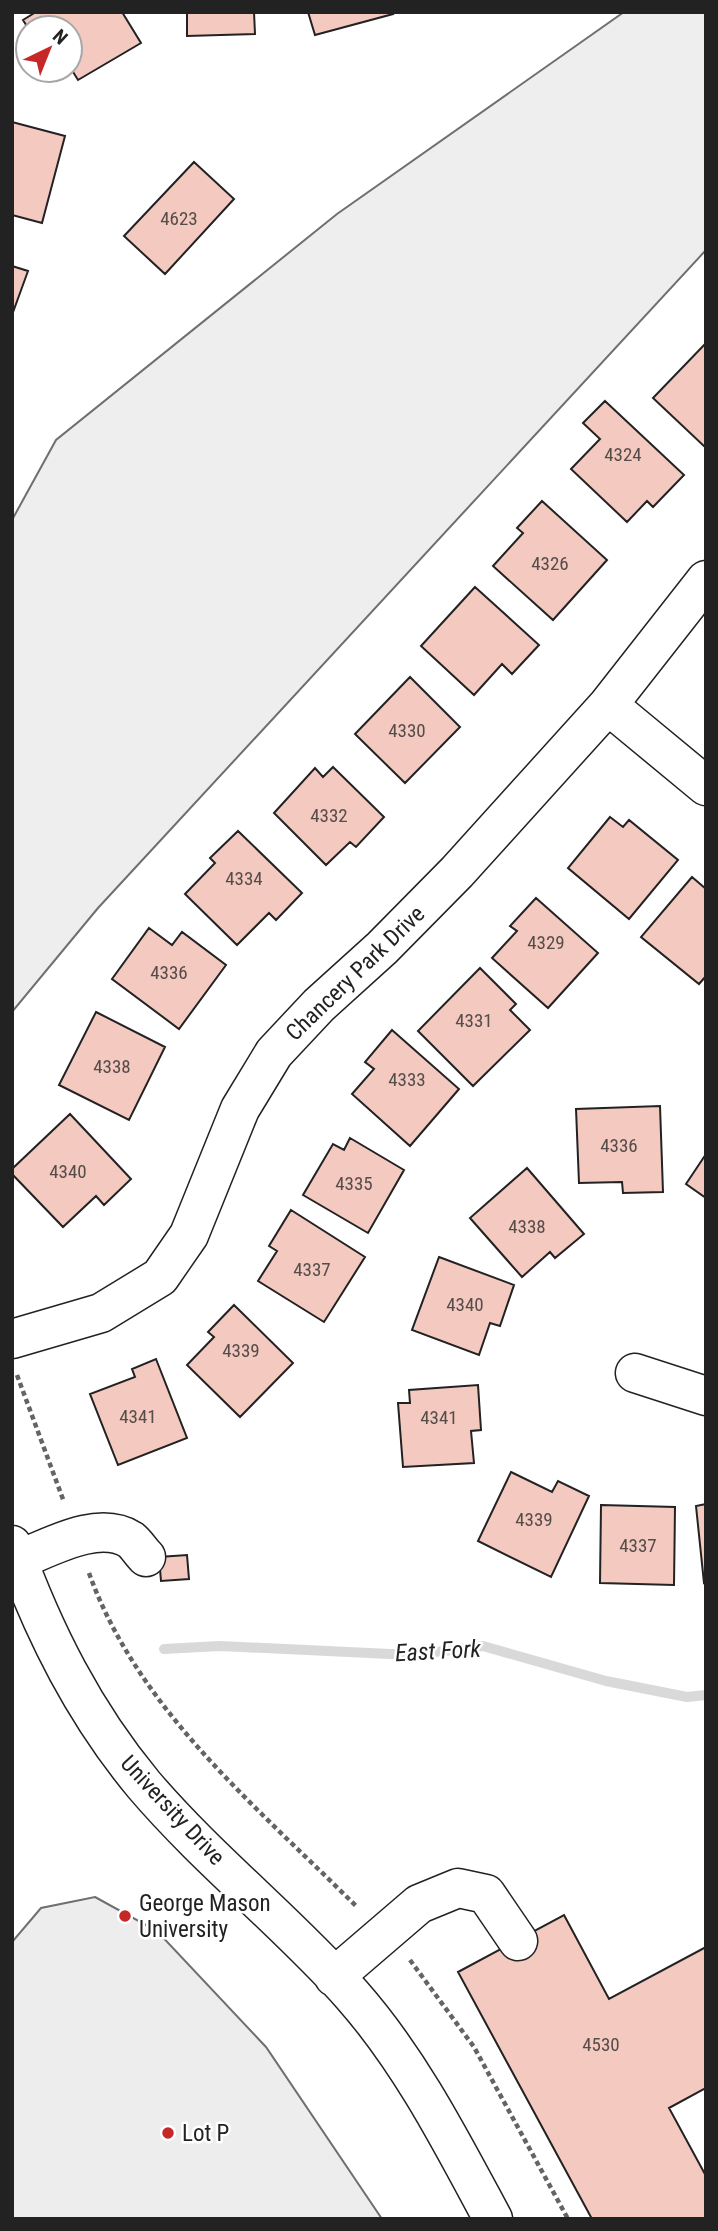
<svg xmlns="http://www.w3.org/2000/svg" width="718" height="2231" viewBox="0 0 718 2231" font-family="'Roboto Condensed',sans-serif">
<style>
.green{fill:#eee;stroke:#6f6f6f;stroke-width:2}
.parking{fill:#ededed;stroke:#6f6f6f;stroke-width:2}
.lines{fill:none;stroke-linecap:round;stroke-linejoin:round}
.stream{stroke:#d9d9d9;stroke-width:10}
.building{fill:#f3c9c0;stroke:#222;stroke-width:2}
.minor-casing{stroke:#222;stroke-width:41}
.path{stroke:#646464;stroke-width:4.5;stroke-dasharray:5 3.5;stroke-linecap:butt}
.minor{stroke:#fff;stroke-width:38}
.poi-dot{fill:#c62828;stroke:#fff;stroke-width:2.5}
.labels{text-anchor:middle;stroke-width:5;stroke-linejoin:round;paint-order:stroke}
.number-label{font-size:19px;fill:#564c4a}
.street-label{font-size:23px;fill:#222;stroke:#fff}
.poi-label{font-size:23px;fill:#222;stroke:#fff;text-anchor:start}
.water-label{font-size:24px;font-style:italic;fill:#222;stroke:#fff}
</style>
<rect width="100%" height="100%" fill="#fff"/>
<path class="green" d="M624 12H706V250L98 908 12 1012V520L56 440 337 214Z"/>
<path class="parking" d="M95 1897 157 1931 266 2047 382 2219H12V1942L41 1908Z"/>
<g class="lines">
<path class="stream" d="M164 1649 220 1646 411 1655 483 1646 606 1681 687 1697 706 1695"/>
</g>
<path class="building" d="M36 12H122L141 43 78 80 70 67V28H28L23 20Z
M187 12H254L255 34 187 36Z
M308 12H392L393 14 315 35Z
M12 122 65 136 42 223 12 215Z
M194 162 234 199 165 274 124 236Z
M12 266 28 271 12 315Z
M706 343V448L653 398Z
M605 401 684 475 653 507 647 501 627 522 571 469 600 439 583 423Z
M542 501 607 560 553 620 493 566 523 533 517 528Z
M475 587 539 645 512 674 502 664 474 695 421 646Z
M410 677 460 727 405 783 355 734Z
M333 767 384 817 356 847 350 842 326 865 274 813 315 768 323 777Z
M610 817 623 827 629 820 678 860 629 919 568 868Z
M238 831 302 893 276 920 269 913 237 945 185 894 215 863 210 858Z
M692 877 706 889V976L699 984 641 937Z
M536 898 598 953 548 1008 492 958 517 931 510 926Z
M149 928 172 945 182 932 226 965 179 1029 112 979Z
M480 968 516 1004 510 1010 530 1030 473 1086 418 1031Z
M96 1012 165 1047 129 1120 59 1085Z
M392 1030 459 1089 410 1146 352 1094 374 1069 365 1062Z
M660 1106 663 1192 623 1193 622 1182 579 1183 576 1109Z
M70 1114 131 1179 104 1205 96 1196 63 1227 12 1174V1169Z
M350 1138 404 1170 368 1233 303 1195 333 1144 344 1150Z
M706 1154V1198L686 1184Z
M527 1168 584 1234 555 1258 550 1252 522 1277 470 1218Z
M291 1210 365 1257 324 1322 258 1281 277 1251 269 1246Z
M439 1257 514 1285 500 1326 490 1323 479 1355 412 1330Z
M234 1305 293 1363 240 1417 187 1365 214 1337 208 1332Z
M156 1359 187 1438 118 1465 90 1394 135 1377 132 1369Z
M478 1385 481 1430 471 1431 474 1463 403 1467 398 1403H410L409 1390Z
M511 1472 552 1492 558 1481 589 1496 551 1577 478 1541Z
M706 1504V1582L704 1583 696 1506Z
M601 1505 675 1507 674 1585 600 1583Z
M187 1555 189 1579 161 1581 159 1557Z
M564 1915 609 1999 706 1947V2088L669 2108 706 2176V2219H592L458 1972Z"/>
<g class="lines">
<defs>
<path id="minor" d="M608 705 706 786
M12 1339 101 1313 160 1277 189 1235 240 1109 274 1053 319 1005 382 948 457 872 608 705 706 580
M635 1373 706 1396
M12 1545C44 1633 84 1713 144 1785 208 1860 287 1922 352 1995 411 2062 451 2141 493 2219
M18 1560C49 1548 98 1519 131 1540 136 1544 141 1552 146 1557
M334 1977 419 1904 458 1888 486 1894 518 1941"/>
</defs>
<use href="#minor" class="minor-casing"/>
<path class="path" d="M17 1375 64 1502
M89 1573C138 1710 257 1807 357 1907
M410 1960 474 2047 568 2219"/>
<use href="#minor" class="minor"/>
</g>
<g class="poi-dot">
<circle cx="125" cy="1916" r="7"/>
<circle cx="168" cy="2133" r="7"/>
</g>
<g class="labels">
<g class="number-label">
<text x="179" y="225">4623</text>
<text x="623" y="461">4324</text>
<text x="550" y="570">4326</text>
<text x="407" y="737">4330</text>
<text x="329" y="822">4332</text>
<text x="244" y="885">4334</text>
<text x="546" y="949">4329</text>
<text x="169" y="979">4336</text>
<text x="474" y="1027">4331</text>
<text x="112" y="1073">4338</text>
<text x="407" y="1086">4333</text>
<text x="619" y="1152">4336</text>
<text x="68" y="1178">4340</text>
<text x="354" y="1190">4335</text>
<text x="527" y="1233">4338</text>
<text x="312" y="1276">4337</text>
<text x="465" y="1311">4340</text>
<text x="241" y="1357">4339</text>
<text x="138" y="1423">4341</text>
<text x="439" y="1424">4341</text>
<text x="534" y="1526">4339</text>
<text x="638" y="1552">4337</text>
<text x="601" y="2051">4530</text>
</g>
<g class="street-label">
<text transform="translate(355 973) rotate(-44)" y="8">Chancery Park Drive</text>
<text transform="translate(173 1810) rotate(47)" y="8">University Drive</text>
</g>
<g class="poi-label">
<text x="139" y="1911">George Mason<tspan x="139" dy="26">University</tspan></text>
<text x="182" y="2141">Lot P</text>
</g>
<g class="water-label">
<text transform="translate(438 1651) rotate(-3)" y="8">East Fork</text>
</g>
</g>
<rect width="718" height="2231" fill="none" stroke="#222222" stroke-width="28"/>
<g transform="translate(49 49) rotate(43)"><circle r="33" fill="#ffffff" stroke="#a7a7a7" stroke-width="2"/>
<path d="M0-5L12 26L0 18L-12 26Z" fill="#c62828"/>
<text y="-10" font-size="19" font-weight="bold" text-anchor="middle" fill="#222222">N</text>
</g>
</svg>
